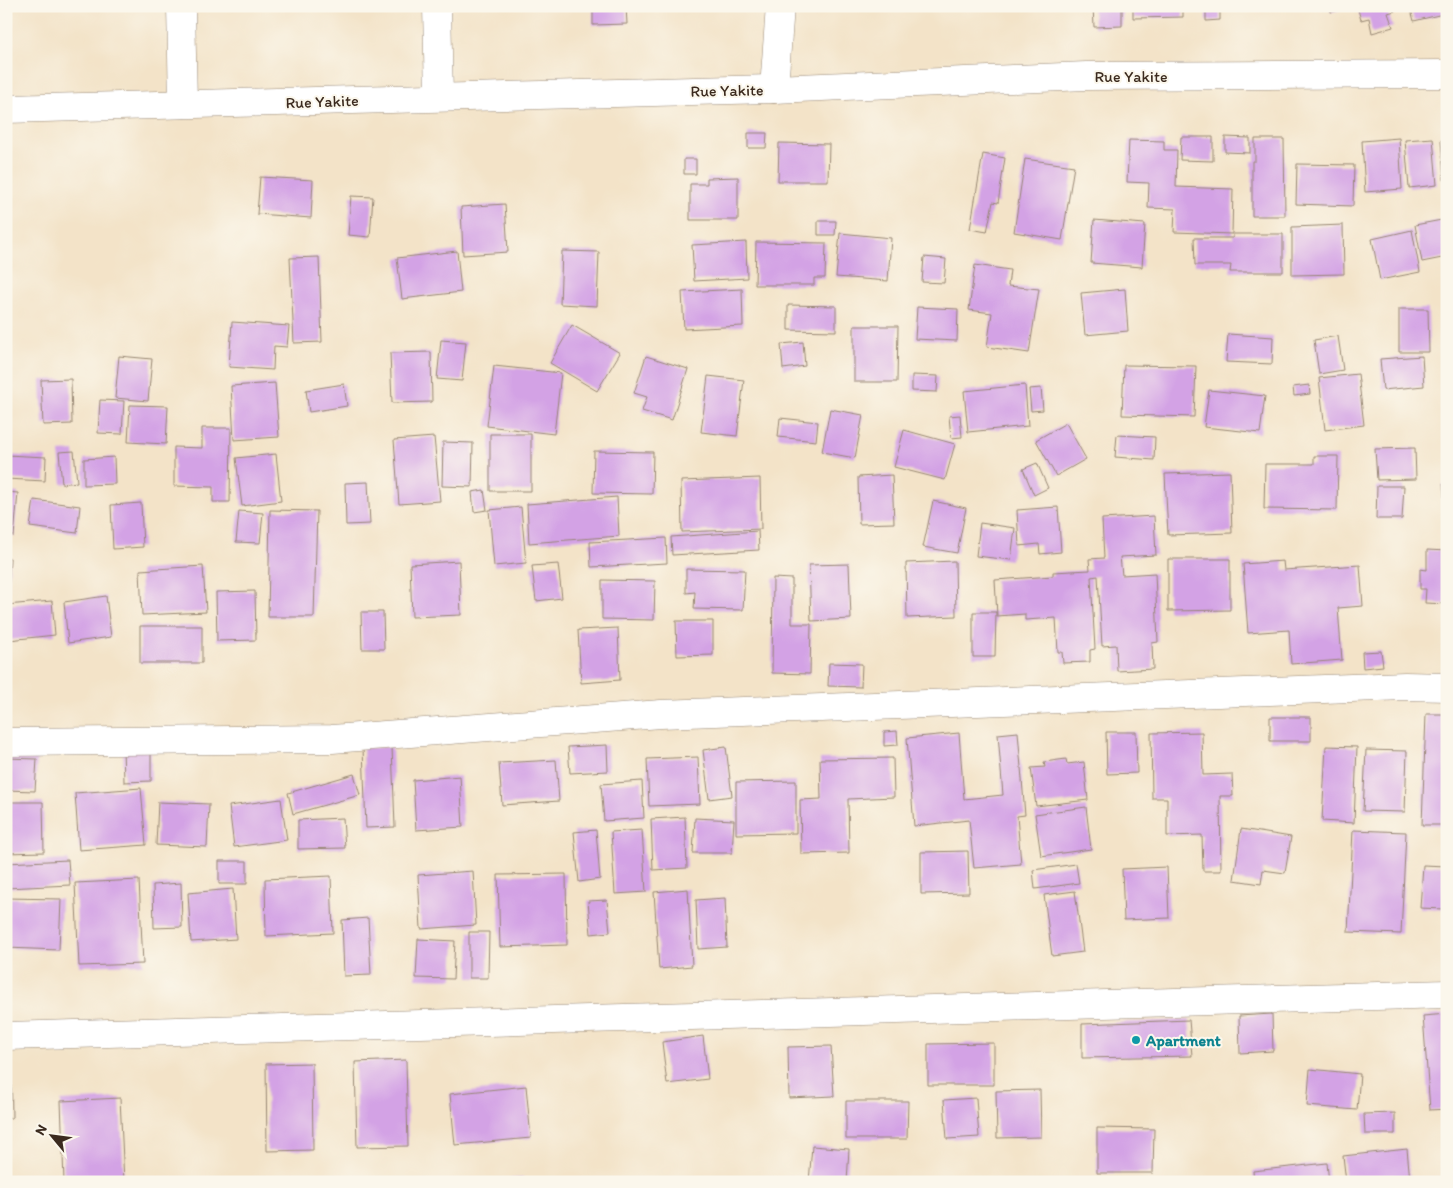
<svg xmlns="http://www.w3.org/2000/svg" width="1453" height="1188" viewBox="0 0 1453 1188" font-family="Itim,sans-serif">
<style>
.building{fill:#d3a2e5}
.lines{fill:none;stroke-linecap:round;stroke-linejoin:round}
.minor-casing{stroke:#978673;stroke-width:29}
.secondary-casing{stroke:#978673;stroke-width:29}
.minor{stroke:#fff;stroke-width:28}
.secondary{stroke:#fff;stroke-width:28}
.culture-dot{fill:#0f9aa8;stroke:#fbf7ec;stroke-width:2}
.labels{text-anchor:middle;stroke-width:4;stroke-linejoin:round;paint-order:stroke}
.street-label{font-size:16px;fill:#3b2a1e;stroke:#fbf7ec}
.culture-label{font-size:16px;font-weight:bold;fill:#0d838f;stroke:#fbf7ec;text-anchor:start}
</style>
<rect width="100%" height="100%" fill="#fbf7ec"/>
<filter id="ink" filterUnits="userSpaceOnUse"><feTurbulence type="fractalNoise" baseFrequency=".02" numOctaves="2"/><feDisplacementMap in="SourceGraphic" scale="10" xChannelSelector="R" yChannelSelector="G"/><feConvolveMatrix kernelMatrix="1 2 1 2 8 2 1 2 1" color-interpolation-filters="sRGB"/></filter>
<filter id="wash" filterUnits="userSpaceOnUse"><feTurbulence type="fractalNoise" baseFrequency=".0096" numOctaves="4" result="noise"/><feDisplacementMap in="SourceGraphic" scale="20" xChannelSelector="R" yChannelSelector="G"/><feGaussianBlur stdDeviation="1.12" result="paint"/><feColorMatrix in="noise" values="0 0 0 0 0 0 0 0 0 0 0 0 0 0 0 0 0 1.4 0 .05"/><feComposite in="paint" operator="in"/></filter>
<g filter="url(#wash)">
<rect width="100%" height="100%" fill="#f3e3c8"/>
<g id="blocks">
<path class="building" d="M593 6H626L627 24 593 25Z
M862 6H887L888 9 862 10Z
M1093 6H1122V26L1094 27Z
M1133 6H1183V17L1133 18Z
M1206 6H1220V20L1206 21Z
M1329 6H1350V7L1331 12Z
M1357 6H1393L1395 11 1388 13 1393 27 1372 33 1369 18 1361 20Z
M1410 6H1447V13L1414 21Z
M748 133H767L766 148H748Z
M1181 137H1213V161L1180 160Z
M1225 137 1250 138V153L1225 152Z
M1399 138 1402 189 1365 192 1362 141Z
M1433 138 1437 185 1409 188 1405 140Z
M1255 139H1284L1285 216H1252V161H1255Z
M1447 139V180H1444L1441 140Z
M1129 140 1164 141V150H1177L1176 187 1233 189 1232 234 1174 232 1175 209 1148 208 1149 183 1127 182Z
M779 143 829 144 828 181H778Z
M983 154 1005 158 998 203 993 202 987 232 970 229Z
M684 159H696V174H684Z
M1025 159 1074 166 1062 240 1014 232Z
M1297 164 1354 165 1353 206 1296 204Z
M260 177 313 180 311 218 257 214Z
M738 177V220H690V184H707V178Z
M351 196 373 197 370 237 348 235Z
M505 204 508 252 463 255 461 207Z
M1447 219V257L1422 262 1415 225Z
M1094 220 1145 224 1142 267 1091 263Z
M818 221H836L835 235H818Z
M1343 225 1344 274 1292 275V227Z
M1412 230 1420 272 1380 280 1372 239Z
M840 233 891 238 888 281 836 277Z
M1233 234H1283V272H1230L1231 265H1195L1194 238H1233Z
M746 242 747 278 694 281 692 245Z
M756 242 826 243 825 278H814V285H755Z
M457 251 461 292 402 299 397 258Z
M562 251 599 252 597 306 560 304Z
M319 257 322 342 294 343 290 258Z
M924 257 946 259 944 283 922 282Z
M975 265 1010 270 1008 286 1039 289 1029 353 987 347 992 313 969 310Z
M742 289 743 326 684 329 682 292Z
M1125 289 1128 331 1085 335 1081 293Z
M788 305 836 306V331L788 330Z
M917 307 958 309 957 341 915 339Z
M1399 309H1428L1429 352H1399Z
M232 322 289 326 287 347 274 346 273 370 229 367Z
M572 325 620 353 597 391 550 363Z
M854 326H898L897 382H854Z
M1228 334 1273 337 1272 364 1226 362Z
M1338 336 1343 370 1319 374 1314 340Z
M441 340 466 342 462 381 437 379Z
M803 342 805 366 783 369 781 344Z
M431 352 432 402 392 403 390 353Z
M119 356 152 359 148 401 115 398Z
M646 356 688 369 672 420 642 411 647 397 634 393Z
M1422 356 1424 386 1383 390 1380 359Z
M1124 365 1196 366 1194 417 1122 415Z
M494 366 561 373 554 434 487 426Z
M1358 374 1364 425 1325 430 1319 378Z
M912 375 938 376 937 392 912 391Z
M708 376 744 380 737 436 701 432Z
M71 379 72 424 43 425 41 380Z
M275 383 279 437 234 440 231 386Z
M344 384 347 406 309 412 306 390Z
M1025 385 1028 426 968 432 964 391Z
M1309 385 1310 394 1294 396 1293 387Z
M1041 388 1043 410 1031 411 1029 389Z
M1209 390 1265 396 1260 433 1204 427Z
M100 400 124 401 122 434 98 433Z
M130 405 168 406 166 444 128 442Z
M830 409 863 415 855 458 822 452Z
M960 415 962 437 951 438 949 416Z
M780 418 818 422 816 441 778 437Z
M1066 423 1086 459 1056 476 1036 440Z
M202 428H231L230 502H213V487L174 486V447L202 448Z
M904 430 955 444 945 480 894 467Z
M490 434H531V491H490Z
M1117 435 1155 437 1154 460 1115 457Z
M434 437 440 501 399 504 394 440Z
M443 442 473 443 472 487 442 486Z
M1415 448 1416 479 1377 480 1375 449Z
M74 451 77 482 62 484 59 452Z
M594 451 653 452 652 494 593 493Z
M276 454 281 501 242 506 236 458Z
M6 455 46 457 45 481 6 479Z
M1314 456H1338L1337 510 1264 509 1265 464H1314Z
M114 457 115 484 84 485V459Z
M1037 463 1048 488 1034 495 1023 469Z
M1230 472 1232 533 1168 535 1165 474Z
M892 475 894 523 859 524 858 477Z
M760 478 761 529 682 532 681 481Z
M368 482 370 524 346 525 345 483Z
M1443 484H1447V510H1445Z
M1377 486H1404L1402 519H1376Z
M484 490 487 510 474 512 472 492Z
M6 492 18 493 14 536 6 535Z
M617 497 619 536 529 543 527 504Z
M34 500 80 506 77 533 30 527Z
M933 501 966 508 957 553 923 547Z
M141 503 143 547 113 549 111 505Z
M521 507 526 563 494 566 489 510Z
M1058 507 1061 552 1040 554 1039 544 1019 546 1017 510Z
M270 510 317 511 314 617H268Z
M239 511 263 513 260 543 236 542Z
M1154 516 1156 555 1120 557 1122 575 1155 573 1158 642 1152 643 1153 669 1117 671 1116 645 1102 646 1098 576 1091 577 1095 649 1090 650V662L1063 663 1062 652H1058L1056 618 1025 620V614L997 616 995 580 1053 576V572L1090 570 1089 559 1104 558 1102 519Z
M980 523 1015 528 1011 560 976 556Z
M758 531 759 550 672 555 671 537Z
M666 538 667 563 591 567 590 542Z
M1427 550 1447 551V604L1425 603 1426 589H1420V569L1427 570Z
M6 558H10L8 595H6Z
M1168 559H1230V610L1168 611Z
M459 561 461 615 412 617 410 564Z
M955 561 956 616 907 618 906 563Z
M1283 561 1284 570 1360 565 1363 606 1338 608 1342 660 1291 664 1289 630 1248 633 1243 564Z
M558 564 562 598 536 601 532 566Z
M849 564 851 619 811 621 809 565Z
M203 566 206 612 142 615 140 570Z
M686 569 745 570 743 610 694 609 695 592 686 593Z
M773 578 792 579V624H811L810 674 772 673Z
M602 580 655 581 654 620 602 619Z
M255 591 256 640 217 641 216 592Z
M106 596 111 637 68 643 64 602Z
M52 601 55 635 9 640 6 605Z
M361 612H383L384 649H362Z
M973 612H996L995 657H973Z
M676 621H713V655L677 656Z
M140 626H202V663H140Z
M618 628 620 680 581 683 578 630Z
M1381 651 1383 666 1363 668 1362 652Z
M829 663 862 664 861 687 828 686Z
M1426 714H1447V825H1422Z
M1270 717H1311V741H1270Z
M897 731 898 745 884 746V732Z
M1018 732 1025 815 1017 816 1021 864 974 868 969 820 914 826 907 738 959 733 964 799 1003 795 998 734Z
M1106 732H1136L1137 773 1107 774Z
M1202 732 1203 775 1232 774 1233 796H1220L1221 871H1203L1202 835 1167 836V798H1152L1151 733Z
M607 745 608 771 570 773 568 747Z
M151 746V781L124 782 123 747Z
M1326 746 1357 747 1354 823 1322 821Z
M392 747 395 827 366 828 363 748Z
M726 747 732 796 709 799 703 750Z
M1366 750 1407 751 1405 812 1363 811Z
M698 757 700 804 649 806 647 759Z
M6 758 37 759 35 791 6 790Z
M893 758 894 797 848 799 849 853 801 854 800 800 821 799 820 759Z
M1066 759 1067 764 1084 762 1088 800 1036 806 1031 768 1045 767 1044 762Z
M556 760 559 801 502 805 499 763Z
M354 774 360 795 293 814 288 793Z
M460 776 463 827 416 830 413 780Z
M642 781 644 818 604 821 601 784Z
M796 781V833L736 834V782Z
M141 788 146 845 79 850 75 793Z
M281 799 287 840 234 847 229 806Z
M6 802H43L44 852 6 853Z
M158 802 209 804 207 847 156 845Z
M1086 807 1091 849 1041 856 1035 814Z
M685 817 687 868 653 870 651 819Z
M343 818 345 848 298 849V820Z
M695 818 734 820 732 853H693Z
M1241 829 1291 837 1285 873 1263 870 1261 884 1234 880Z
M596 830 600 879 579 882 574 832Z
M642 830 646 892 615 894 611 832Z
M1353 830 1406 832 1401 934 1348 932Z
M968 851 969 893 921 894V852Z
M68 860 70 885 6 888V863Z
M219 861H247V884H219Z
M1076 864 1079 883 1035 889 1033 870Z
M1423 865 1447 866 1444 909 1420 908Z
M1167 867 1169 918 1124 920 1122 869Z
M473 871 476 925 421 929 418 875Z
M566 874 567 945 500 947 498 875Z
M331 876 333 933 266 936 265 879Z
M139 880 143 964 79 966 75 883Z
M181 883 182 927 154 928 153 885Z
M233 889 236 939 191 942 188 893Z
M688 889 692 966 659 969 654 892Z
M1075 891 1083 952 1052 956 1044 895Z
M6 898 61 899 59 950 6 948Z
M725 898 727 947 698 949 696 900Z
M607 900 610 932 591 934 588 901Z
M368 918 371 975 344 976 342 920Z
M469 932H489L488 978H469Z
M418 939 455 941 453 979 416 978Z
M1272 1014 1273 1051 1240 1053 1239 1016Z
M1447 1014V1109L1430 1110 1423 1016Z
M1189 1020 1192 1056 1082 1058V1024Z
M703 1036 708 1079 667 1084 662 1042Z
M994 1043V1085H928V1044Z
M831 1046 834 1096 789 1098 788 1047Z
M6 1057H11L12 1118H6Z
M406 1060 408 1146 357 1147 355 1062Z
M312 1063 313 1150 267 1151 266 1064Z
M1310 1069 1360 1074 1357 1110 1307 1106Z
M526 1086 531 1138 455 1145 450 1094Z
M1040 1090 1041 1137 997 1138 996 1091Z
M120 1098 124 1182H64L61 1101Z
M976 1098 979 1137 947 1139 944 1100Z
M846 1101H908L907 1139H846Z
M1395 1113V1134H1365L1364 1114Z
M1097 1128 1154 1129 1153 1173H1097Z
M812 1146 849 1149 847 1182H809Z
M1407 1149 1410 1180 1346 1182 1343 1156Z
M1327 1163 1329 1182H1254L1253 1171Z
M524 1178V1182H494V1180Z"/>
</g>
</g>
<g filter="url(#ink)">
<use href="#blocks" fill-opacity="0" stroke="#978673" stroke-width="1"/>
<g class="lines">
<defs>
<path id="minor" d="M181 6 183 104
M437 6 439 97
M774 89 780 6
M6 742 332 739 661 714 1405 686 1447 687
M6 1036 1447 994"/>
<path id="secondary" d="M6 109 774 89 1086 76 1447 74"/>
</defs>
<use href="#minor" class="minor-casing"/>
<use href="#secondary" class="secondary-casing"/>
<use href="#minor" class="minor"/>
<use href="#secondary" class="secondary"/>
</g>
</g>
<circle class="culture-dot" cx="1136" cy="1040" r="5"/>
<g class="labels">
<g class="street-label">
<text x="1131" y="82">Rue Yakite</text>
<text transform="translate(727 90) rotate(-1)" y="6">Rue Yakite</text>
<text transform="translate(322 101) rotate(-2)" y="6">Rue Yakite</text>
</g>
<g class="culture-label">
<text x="1146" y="1046">Apartment</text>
</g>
</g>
<rect width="1453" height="1188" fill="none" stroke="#fbf7ec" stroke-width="25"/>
<g transform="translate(52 1136) rotate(299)" stroke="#fbf7ec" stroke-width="4" paint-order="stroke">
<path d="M0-4L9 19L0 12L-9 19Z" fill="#3b2a1e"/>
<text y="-8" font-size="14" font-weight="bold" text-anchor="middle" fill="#3b2a1e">N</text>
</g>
</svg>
